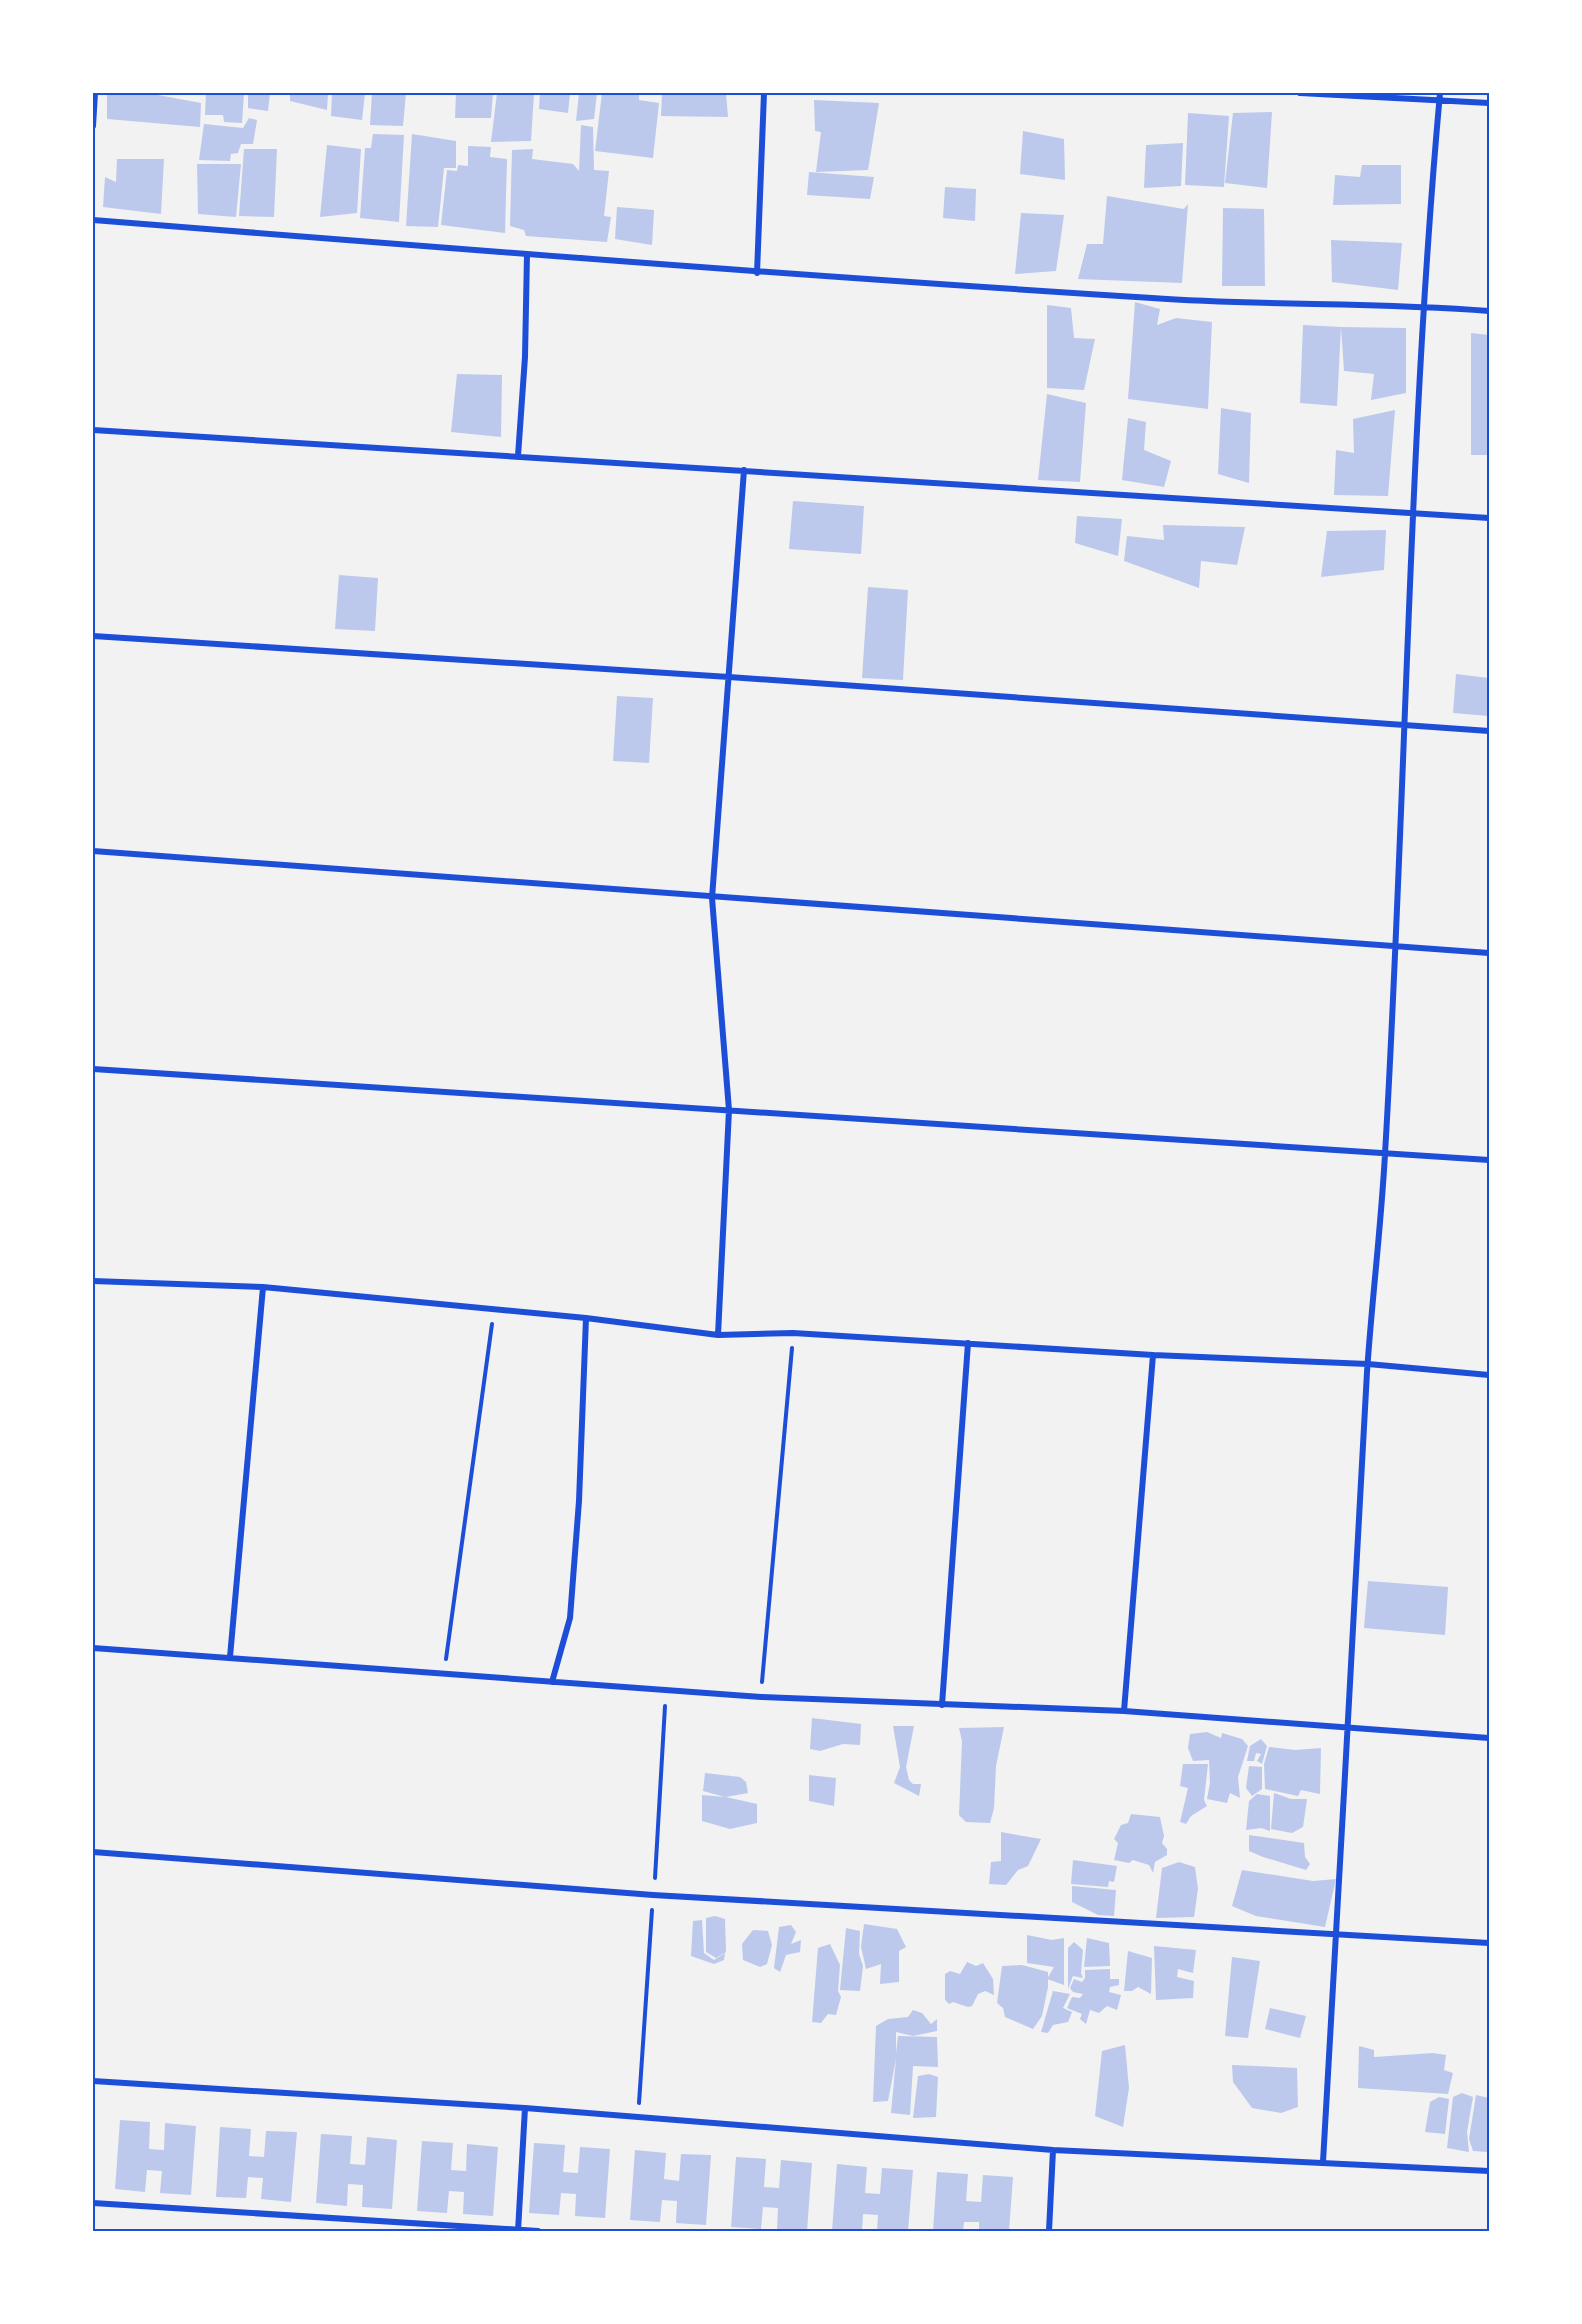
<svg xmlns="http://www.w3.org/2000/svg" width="1582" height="2324" viewBox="0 0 1582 2324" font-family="Raleway,sans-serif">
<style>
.building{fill:#bdc9ec}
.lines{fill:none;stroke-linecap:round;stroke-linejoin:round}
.path{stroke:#1d4ed8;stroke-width:4}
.minor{stroke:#1d4ed8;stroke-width:6}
.neatline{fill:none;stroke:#1d4ed8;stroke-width:2}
</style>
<rect width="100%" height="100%" fill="#f2f2f2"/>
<path class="building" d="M107 93H147L201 103 200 127 107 119Z
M206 93H244L242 123 224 122 223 115H205Z
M248 93H270L268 111 248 108Z
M290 93H328L327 110 290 101Z
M332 93H365L362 120 331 116Z
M372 93H406L403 126 370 125Z
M456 93H493L491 118H455Z
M497 93H534L531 141 491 142Z
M540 93H570L568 113 539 109Z
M579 93H597L594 119 576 121Z
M602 93H639V100L659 103 653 158 595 151Z
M662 93H726L728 117 661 116Z
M814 100 879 103 868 170 816 172 821 132 815 131Z
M1272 112 1267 188 1225 183 1233 113Z
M1188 113 1229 116 1224 187 1185 185Z
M249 118 257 120 253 144H241L238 153 231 154 230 161 199 160 204 124 243 128Z
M581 125 593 127 594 170 609 171 604 216 611 217 607 242 526 236 524 230 510 226 512 150 533 149 532 159 573 164 579 171Z
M1023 131 1064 139 1065 180 1020 174Z
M373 134 404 135 399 222 360 218 365 148H371Z
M412 134 456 141V168H444L438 227 406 226Z
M1183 143 1181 186 1144 188 1146 145Z
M327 145 361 149 357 213 320 217Z
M468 146 491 147 490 157 507 159 505 233 441 225 447 170 457 171 458 165 468 166Z
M244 149H277L274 217 239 216Z
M117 159H164L161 214 103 207 105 177 116 182Z
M197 164H241L236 217 198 214Z
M1362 165H1401V204L1333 205 1335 175 1360 177Z
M809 172 874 177 870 199 807 195Z
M945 187 976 189 975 221 943 218Z
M1107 196 1184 209 1188 204 1182 283 1078 279 1087 244H1103Z
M617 207 654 210 652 245 615 239Z
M1223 208 1264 209 1265 286H1222Z
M1021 213 1064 215 1056 271 1015 274Z
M1331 240 1402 243 1398 290 1332 282Z
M1135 302 1160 309 1157 325 1176 318 1212 322 1208 409 1128 399Z
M1047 305 1071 308 1074 338 1095 339 1084 390 1047 388Z
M1303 325 1341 327 1337 406 1300 403Z
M1341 327 1406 328V393L1371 400 1374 374 1344 371Z
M1471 333 1489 335V455H1471Z
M457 374 502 375 501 437 451 432Z
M1047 394 1086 403 1080 482 1038 480Z
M1221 408 1251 413 1249 483 1218 474Z
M1395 410 1388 496 1334 495 1336 450 1354 453 1353 419Z
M1128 418 1146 422 1144 450 1171 461 1164 487 1122 480Z
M793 501 864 506 861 554 789 549Z
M1077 516 1122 519 1118 556 1075 543Z
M1163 525 1245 527 1237 565 1201 561 1199 588 1124 561 1127 536 1164 540Z
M1386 530 1384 570 1321 577 1327 531Z
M339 575 378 578 375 631 335 629Z
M868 587 908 590 903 680 862 678Z
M1456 674 1489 678V716L1453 713Z
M617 696 653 698 649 763 613 761Z
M1368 1581 1448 1587 1445 1635 1364 1628Z
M812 1718 861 1724 860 1745 843 1744 820 1751 810 1749Z
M893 1726H914L906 1767 909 1780 913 1784H921L919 1796 894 1783 900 1767Z
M1004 1727 996 1766 994 1808 990 1823 966 1822 959 1815 962 1741 959 1728Z
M1207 1732 1221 1738 1222 1733 1242 1739 1248 1746 1238 1777 1240 1798 1230 1793 1227 1803 1207 1799 1210 1783 1209 1760 1193 1761 1188 1748 1190 1734Z
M1261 1739 1267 1746 1262 1764 1257 1761 1261 1754 1256 1753 1254 1761H1247L1250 1746Z
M1269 1747 1295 1750 1321 1748 1320 1794 1301 1790 1298 1796 1265 1789 1264 1764Z
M1183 1764H1208L1204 1800 1207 1806 1191 1816 1186 1824 1180 1822 1188 1788 1180 1786Z
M1249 1766 1262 1767V1789L1252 1796 1246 1788Z
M705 1773 740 1777 746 1782 748 1793 726 1797 757 1804V1823L730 1829 702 1821V1795L725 1797 703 1791Z
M809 1775 836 1778 834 1806 809 1801Z
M1274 1793 1291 1799H1307L1303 1827 1292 1833 1271 1829Z
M1257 1794 1270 1796V1831L1261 1828 1246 1830 1249 1801Z
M1131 1814 1160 1817 1164 1836 1162 1843 1167 1849V1855L1155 1862 1153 1873 1149 1865 1133 1860 1129 1863 1114 1860 1118 1843 1114 1839 1121 1825 1128 1823Z
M1001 1832 1041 1839 1028 1866 1018 1870 1006 1885 989 1884 991 1862 1001 1861Z
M1249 1835 1304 1843 1305 1857 1310 1864 1306 1870 1263 1857 1249 1851Z
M1073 1860 1117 1866 1114 1882 1109 1881 1108 1887 1071 1884Z
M1179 1862 1195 1867 1198 1889 1194 1917 1156 1918 1162 1868Z
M1242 1870 1313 1881 1336 1879 1325 1927 1256 1916 1232 1906Z
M1072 1886 1116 1890 1114 1916 1098 1915 1072 1902Z
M715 1916 725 1919 726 1952 716 1958 706 1952V1918Z
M702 1920 704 1953 714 1960 725 1953 724 1960 714 1964 691 1956 693 1921Z
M864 1924 897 1929 906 1947 899 1951V1982L880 1984 881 1964 866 1969 861 1947Z
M791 1925 796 1932 791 1944 801 1940 800 1952 786 1955 780 1972 774 1968 779 1927Z
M846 1928 860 1931 859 1954 863 1966 860 1991 840 1990Z
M753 1930 768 1931 772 1945 767 1964 760 1967 743 1960 742 1944Z
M1027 1935 1052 1940 1064 1938V1985L1047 1979 1054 1967 1027 1963Z
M1087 1938 1109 1943 1110 1966 1084 1967Z
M1074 1942 1083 1950 1081 1973 1083 1978 1073 1976 1068 1989V1948Z
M830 1944 840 1965 838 1991 841 1997 836 2015 828 2014 821 2023 812 2022 818 1948Z
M1154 1946 1196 1950 1193 1973 1178 1969 1177 1977 1194 1981 1193 1998 1156 2000Z
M1128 1951 1152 1958 1151 1994 1138 1987 1132 1991H1124Z
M1232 1957 1260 1961 1248 2038 1225 2036Z
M967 1962 976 1966 983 1963 993 1979 994 1995 985 1991 978 1994 972 2006 968 2007 953 2002 949 2004 945 2000V1974L950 1971 960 1974Z
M1022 1965 1048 1972V1987L1042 2016 1033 2029 1005 2017 1003 2008 997 2003 1002 1966Z
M1110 1969V1979H1119V1985L1110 1987 1109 1992 1121 1995 1117 2010 1107 2006 1099 2013 1090 2010 1086 2024 1080 2019 1082 2014 1067 2008 1072 1997 1080 1998 1083 1994 1073 1992 1070 1988 1074 1979 1082 1982 1085 1978V1970Z
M1053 1991 1070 1994 1063 2008 1072 2012 1068 2022 1053 2025 1048 2033 1041 2032Z
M1270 2008 1306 2016 1300 2038 1265 2029Z
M913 2010 922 2013 931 2024 937 2019V2031L913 2036 896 2032V2053L898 2036 937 2037 938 2067 913 2066 910 2115 891 2113 896 2059 888 2101 873 2102 876 2026 888 2019 908 2017Z
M1125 2045 1129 2088 1123 2127 1095 2116 1102 2051Z
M1359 2046 1374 2050V2057L1433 2053 1446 2055 1444 2070 1453 2073 1448 2094 1358 2088Z
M1232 2065 1297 2068 1298 2107 1281 2113 1252 2108 1233 2082Z
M929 2074 938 2077 936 2117 913 2118 918 2076Z
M1462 2093 1473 2097 1467 2132 1469 2152 1447 2148 1453 2097Z
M1476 2095 1489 2098V2147L1487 2152 1473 2151 1469 2139Z
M1439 2097 1449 2099 1445 2134 1425 2132 1430 2102Z
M120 2120 150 2122 149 2149 164 2150 165 2123 196 2126 191 2195 160 2193 162 2171 147 2170 145 2192 115 2189Z
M220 2127 251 2129 249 2156 264 2157 266 2131 297 2132 291 2202 261 2199 263 2178 248 2177 246 2198 216 2197Z
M321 2134 352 2136 350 2164 365 2165 367 2137 397 2140 392 2209 362 2207 363 2185 348 2184 347 2206 316 2203Z
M422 2141 453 2143 451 2170 466 2171 467 2144 498 2147 493 2216 463 2214 464 2192 449 2191 447 2213 417 2211Z
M534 2143 565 2145 563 2172 578 2173 580 2147 610 2149 605 2218 575 2216 576 2194 561 2193 559 2215 529 2213Z
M635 2150 666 2153 664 2179 679 2181 681 2154 711 2155 706 2225 676 2223 677 2201 662 2200 660 2222 630 2220Z
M736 2157 766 2159 764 2187 779 2188 781 2160 812 2163 807 2231 777 2230 778 2208 763 2207 761 2229 731 2227Z
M837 2164 867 2167 865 2193 880 2194 882 2168 913 2170 908 2231H877L878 2215 863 2214 862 2231H832Z
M937 2172 968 2174 966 2201 981 2202 983 2175 1013 2177 1009 2231H979V2222H964L963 2231H933Z"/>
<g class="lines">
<path class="path" d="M446 1659 492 1324
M762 1682 792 1348
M655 1878 665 1706
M639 2103 652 1910"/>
<path class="minor" d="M1300 93 1489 103
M93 126 95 93
M93 220C446 248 799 276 1152 298 1264 306 1377 302 1489 311
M757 273 764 93
M93 430 1489 518
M518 456 525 357 527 254
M93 636 729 677 1489 731
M93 851 1489 953
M93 1069 1489 1160
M93 1281 263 1287 586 1318 718 1335 793 1333 1153 1355 1368 1364 1489 1375
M718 1335 729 1110 712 898 744 470
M93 1648 761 1697 1124 1711 1489 1738
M230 1657 263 1287
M552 1682 570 1618 579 1501 586 1318
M942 1705 968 1343
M1124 1711 1153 1355
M93 1852 653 1895 1489 1943
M93 2081 525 2108 1053 2150 1489 2171
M1323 2162C1340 1899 1351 1635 1367 1372 1372 1299 1381 1227 1385 1154 1406 800 1408 446 1440 93
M93 2203 538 2231
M518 2231 525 2108
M1049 2231 1053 2150"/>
</g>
<rect width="1582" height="2324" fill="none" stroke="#ffffff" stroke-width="189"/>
<rect x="94" y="94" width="1394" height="2136" class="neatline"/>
</svg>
